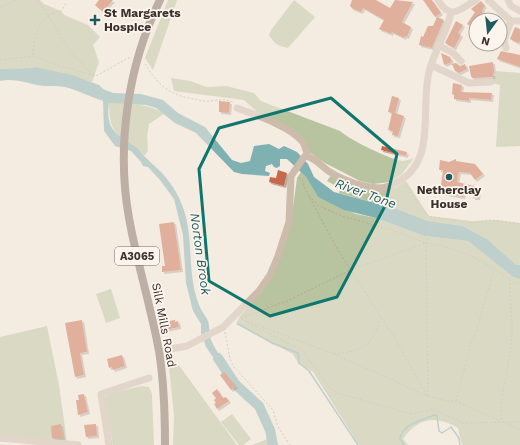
<svg xmlns="http://www.w3.org/2000/svg" width="520" height="445" viewBox="0 0 520 445" font-family="'Work Sans',sans-serif">
<style>
.green{fill:#b8c4a0}
.water{fill:#7fb0b2}
.lines{fill:none;stroke-linecap:round;stroke-linejoin:round}
.stream{stroke:#7fb0b2;stroke-width:1.5}
.river{stroke:#7fb0b2;stroke-width:10}
.building{fill:#c8694b;filter:url(#shadow)}
.path{stroke:#b9a596;stroke-width:1;stroke-dasharray:2 2;stroke-linecap:butt}
.minor{stroke:#cdbbac;stroke-width:7}
.major{stroke:#7d675c;stroke-width:8}
.marked{fill:none;stroke:#0f766e;stroke-width:3;stroke-linejoin:round}
.poi-dot{fill:#1f5a5e;stroke:#fbf5ee;stroke-width:1.5}
.labels{text-anchor:middle;stroke-width:3.5;stroke-linejoin:round;paint-order:stroke}
.shield{fill:#fbf5ee;stroke:#756b66;stroke-width:1}
.shield-label{font-size:11px;font-weight:bold;fill:#3b302b}
.poi-label{font-size:12px;font-weight:bold;fill:#3b302b;stroke:#fbf5ee;text-anchor:start}
.street-label{font-size:12px;fill:#3b302b;stroke:#fbf5ee}
.water-label{font-size:13px;font-style:italic;fill:#1f5a5e;stroke:#fbf5ee}
</style>
<defs>
<filter id="shadow"><feDropShadow dx="2" dy="2" stdDeviation="0" flood-color="#0004"/></filter>
</defs>
<rect width="100%" height="100%" fill="#f4ebe1"/>
<path class="green" d="M0 0H40L44 4 61 11 64 15 88 25 100 37 93 45 99 62 92 82 35 67 30 68 0 69Z
M168 0H177L153 70 145 58Z
M294 0 315 17 288 48C279 46 274 44 269 35L271 30Z
M496 71 520 73V146L496 147 500 85 492 83 493 76H496Z
M171 78 190 81 207 87 226 86 254 93 261 101 340 131C350 140 389 159 402 161 405 161 411 159 414 158L402 174 390 182 373 184 360 181 325 163 309 152 302 137 257 112 244 100 174 91Z
M112 102C131 105 149 103 164 114L149 124 147 136 148 151 144 156C125 134 110 142 109 106V103Z
M301 172 306 177 318 197 356 214 376 218 424 236 468 241 513 277 520 279V445H462L458 428C436 415 418 417 403 439L408 445H359L313 372 298 363 293 354 236 324 240 316 269 282 293 207 297 178Z
M331 175 348 183 395 188 406 181 429 216 471 221 498 220 520 223V265L515 264 505 256 487 239 463 226 428 221 384 204 371 202 339 193 340 188 327 181Z
M111 289 120 318 106 323 96 294Z
M47 326 59 385 67 442 0 436V337Z
M171 357 181 368 237 445H173L174 415 168 358Z
M141 386 149 387 152 394 154 445H113L104 398 109 394Z
M232 414 251 439 243 445H239L221 422Z
M275 436 277 445H252Z"/>
<path class="water" d="M35 67 72 75 99 85 103 89 113 93 141 94 163 100 178 113 205 127 232 160 241 163 250 161 254 146 269 144 279 149 284 146 297 152 308 164 314 177 334 192 371 202 384 204 428 221 463 226 487 239 515 264 520 265V279L513 277 468 241 424 236 376 218 344 210 318 197 306 177 287 159H280V166L277 168 274 167 272 164 266 166 265 171 270 173 269 176 242 174 234 172 196 133 175 123 156 108 146 105 109 103C105 132 118 134 137 148 139 149 141 153 143 155 152 164 163 172 170 183 200 224 183 263 199 305 201 311 206 316 208 321 210 328 209 336 212 342 216 352 224 358 225 369L217 363 206 347 201 333V324L193 311 186 283 183 235 174 199 160 180 148 167 143 166 141 162 131 151 115 146 104 131 103 101C90 97 78 90 65 87 56 85 46 87 37 85 24 82 13 78 0 81V69L30 68Z"/>
<g class="lines">
<path class="stream" d="M238 324 272 343 298 353 299 363 309 371 358 445
M404 445 400 439C403 423 422 421 434 415L437 416 439 431 442 433 451 427 459 438 460 445"/>
<path class="river" d="M218 358 235 384 259 406 270 430 273 445"/>
</g>
<path class="building" d="M99 0H113L103 12 95 5Z
M352 0H376L390 8 395 0 413 2 402 22 411 27 407 37 405 36 404 38 392 32 391 34 379 29 384 20 363 8 361 12 353 9 350 6Z
M423 0H432L441 13 435 17Z
M481 1 485 6 483 8 481 20H476V30L467 24 475 12 471 9Z
M437 17 444 20 432 48 419 45 421 36 423 37 428 26H433Z
M456 21 463 25 458 33 461 35 454 48 445 43Z
M515 27 520 29V42L518 43 510 39Z
M501 51 520 55V67L497 59Z
M441 53 450 57 452 62 444 65Z
M493 62 494 71 493 77 472 78 471 76 469 66Z
M456 63 460 66 465 64 467 69 459 73 455 71 452 64Z
M453 83 462 85 461 92 492 93 491 100 469 98V101L454 99V95L452 94Z
M392 96 399 98 395 113 404 116 398 136 392 135 393 131 388 130 392 113 388 112Z
M219 101 230 102 229 113 219 112Z
M382 146 407 152 406 156 381 150Z
M456 159V161L475 164 483 174 475 180 470 173 459 172 457 182 474 186 473 191 465 190 463 197 440 193 443 170H439L440 160 449 162Z
M278 170 287 173 284 186 269 182 270 177 276 178Z
M474 190 479 191 478 198H473Z
M174 222 181 270 162 272V266H165L159 224Z
M82 320 87 352 80 353 84 375 75 377 65 323Z
M175 320V322L178 321 179 327 165 330 164 322Z
M122 355 125 366 113 370 112 367 109 368 107 359Z
M224 372 236 386 231 390 220 375Z
M217 389 223 398 226 397 229 401 217 409 214 404 216 403 214 400 216 398 212 393Z
M84 394 88 412 78 415 76 400H79L78 395Z
M61 424 63 438H52L51 426Z
M96 424 97 436 86 437 84 425Z"/>
<g class="lines">
<path class="path" d="M37 0C57 24 67 56 94 74
M0 7 17 0
M33 55C33 38 40 13 61 11L67 2
M0 60 33 56 54 64 96 76 128 58H131
M145 64C158 85 169 95 194 99 199 100 204 102 209 101 218 100 226 98 234 103
M299 177 303 181 304 187 339 252 394 337 427 396
M406 185 420 207 428 216 471 223 491 220 520 224
M309 196 319 206 342 216 389 229 426 243 443 246 469 255 494 268 514 283H520
M241 318 287 301 351 270 425 243
M241 319 303 351 330 388 337 393 412 414 433 409 463 423 520 422
M247 321 334 354 428 396 447 401 458 402 500 421
M225 332 230 359 234 367 273 410 278 427 290 445
M334 354C366 351 371 346 381 317
M428 396 426 243 435 218
M456 401 472 339 475 335 494 270
M501 420C500 391 511 363 512 334 513 316 509 299 510 281
M503 422 520 429"/>
<path class="minor" d="M438 0C451 22 460 9 476 0
M488 0 511 21H520
M508 0 511 6 520 11
M438 45 453 53 461 61
M506 48 504 40 511 21
M431 65 469 83 491 82
M237 108C256 115 289 126 302 141 305 145 306 151 308 156
M159 351 187 346 223 327 259 291 270 275 278 256 289 222 291 176 305 156C315 157 322 167 330 172 344 181 363 187 379 188 386 188 393 185 399 181 437 160 420 107 429 72 433 54 449 28 451 12
M0 438 78 445
M109 445 101 394 149 378"/>
<path class="major" d="M160 0C128 65 116 146 129 218 137 263 151 307 159 351 164 382 165 414 165 445"/>
</g>
<path d="M0 0H520V445H0ZM331 98 397 154 385 206 337 297 270 316 209 281 199 169 219 128Z" fill="#f4ebe1" fill-opacity=".55" fill-rule="evenodd"/>
<path class="marked" d="M331 98 397 154 385 206 337 297 270 316 209 281 199 169 219 128Z"/>
<g class="poi-dot">
<path d="M93 14h4v4h4v4h-4v4h-4v-4h-4v-4h4z"/>
<circle cx="449" cy="177" r="4"/>
</g>
<g class="labels">
<rect class="shield" x="115" y="247" width="44" height="18" rx="3"/>
<g class="shield-label">
<text x="137" y="260">A3065</text>
</g>
<g class="poi-label">
<text x="104" y="17">St Margarets<tspan x="104" dy="14">Hospice</tspan></text>
<text x="449" y="194" text-anchor="middle">Netherclay<tspan x="449" dy="14">House</tspan></text>
</g>
<g class="street-label">
<text transform="translate(164 325) rotate(79)" y="4">Silk Mills Road</text>
</g>
<g class="water-label">
<text transform="translate(366 193) rotate(20)" y="5">River Tone</text>
<text transform="translate(201 254) rotate(82)" y="5">Norton Brook</text>
</g>
</g>
<g transform="translate(488 32) rotate(195)"><circle r="19" fill="#fbf5ee" stroke="#aea6a0"/>
<path d="M0-3L7 15L0 10L-7 15Z" fill="#1f5a5e"/>
<text y="-6" font-size="11" font-weight="bold" text-anchor="middle" fill="#3b302b">N</text>
</g>
</svg>
